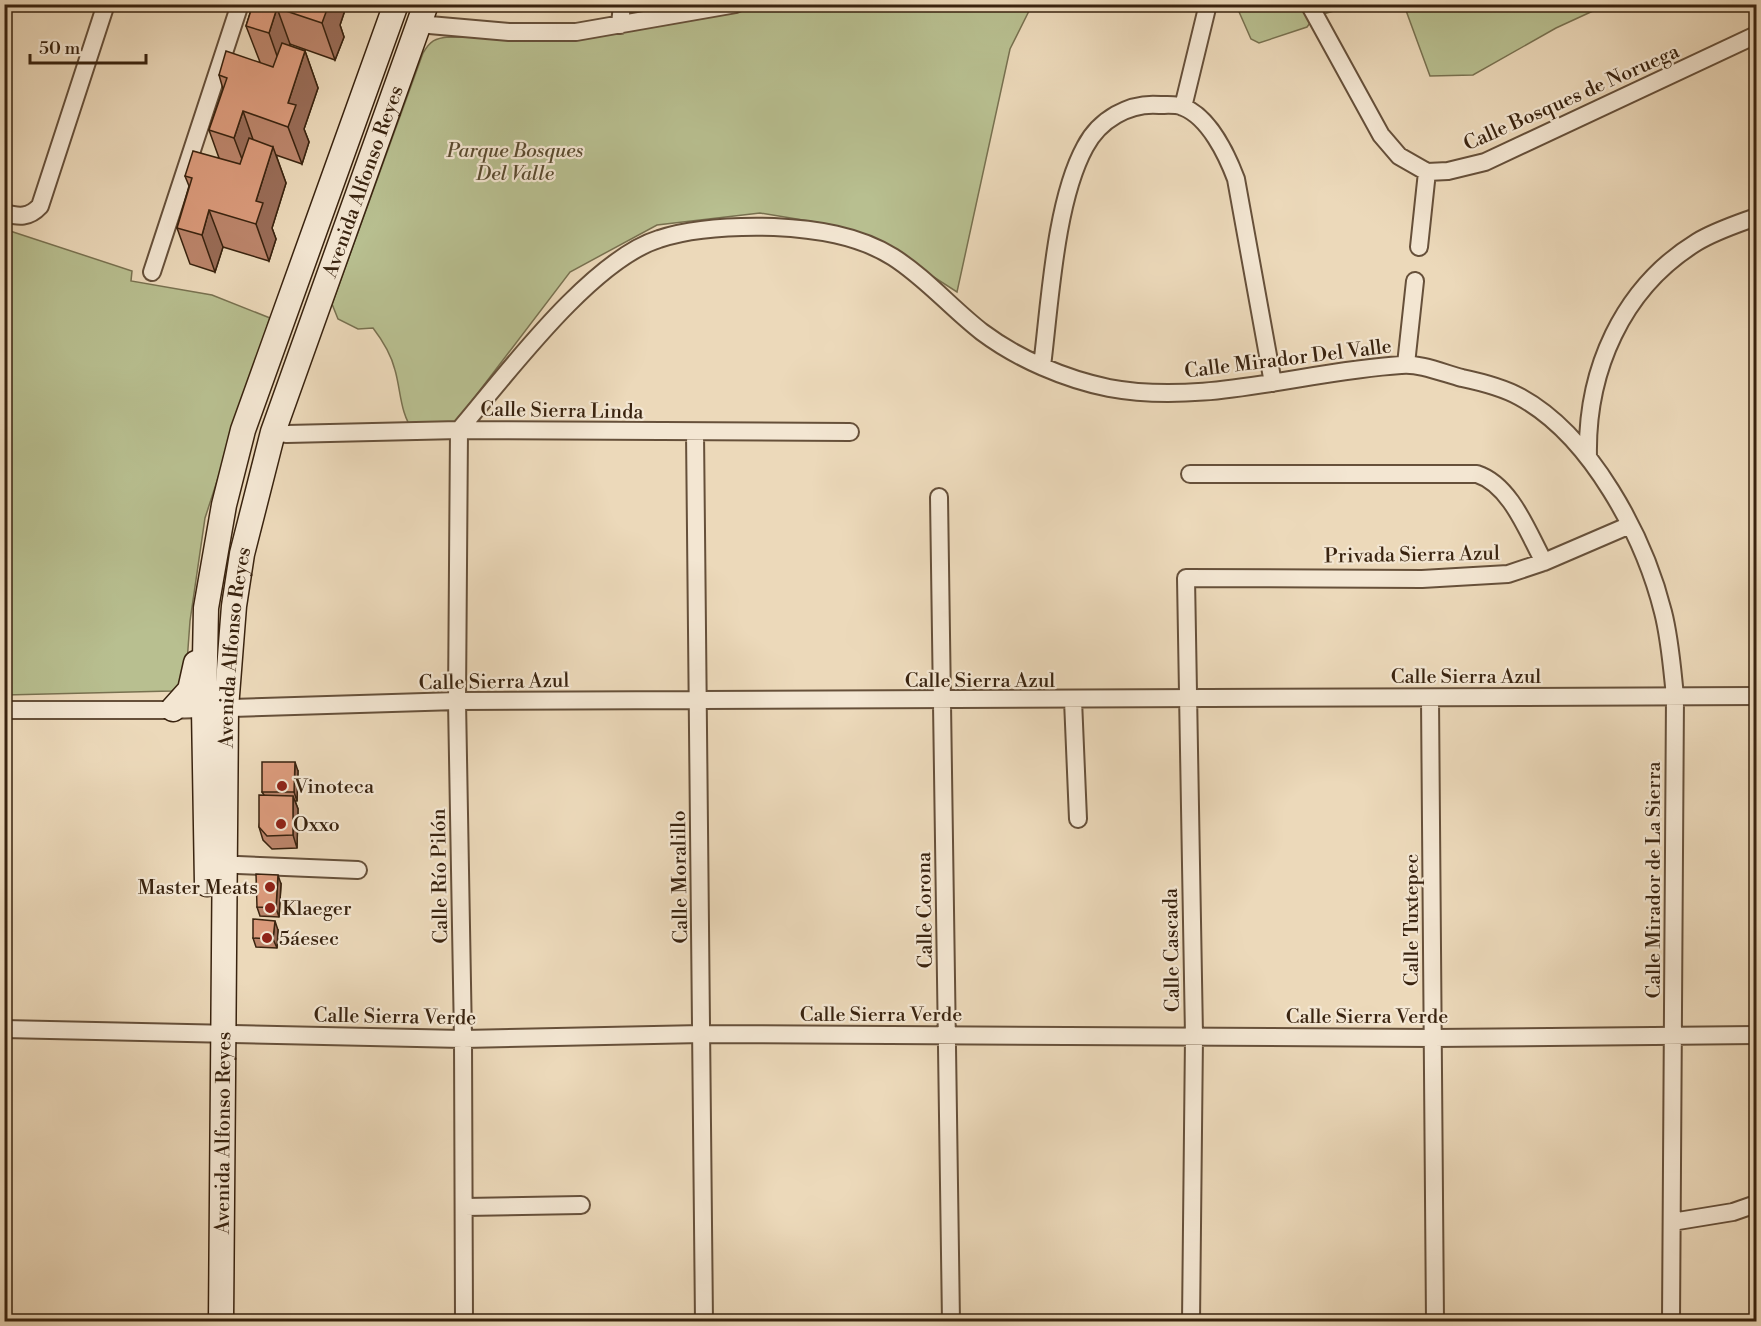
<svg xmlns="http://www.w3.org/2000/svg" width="1761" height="1326" viewBox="0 0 1761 1326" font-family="'Libre Bodoni',serif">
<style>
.green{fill:#b8bf90;stroke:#787150;stroke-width:1.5}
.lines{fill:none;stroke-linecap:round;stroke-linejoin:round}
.minor-casing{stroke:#66503a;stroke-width:20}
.secondary-casing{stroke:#39230f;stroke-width:27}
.minor{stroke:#f3e6d2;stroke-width:16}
.secondary{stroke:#f3e6d2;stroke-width:24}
.wall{fill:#bc856b;stroke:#39230f;stroke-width:1.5}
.shaded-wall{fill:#996c57;stroke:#39230f;stroke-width:1.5}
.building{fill:#db9b7c;stroke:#39230f;stroke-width:1.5}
.poi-dot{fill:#8f2418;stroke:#f3e6d2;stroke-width:2}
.labels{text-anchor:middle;stroke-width:4.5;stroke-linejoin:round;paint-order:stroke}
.street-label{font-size:20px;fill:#39230f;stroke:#f3e6d2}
.park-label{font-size:20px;font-style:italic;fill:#594a2f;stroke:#f3e6d2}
.poi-label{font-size:20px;fill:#39230f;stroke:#f3e6d2;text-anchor:start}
</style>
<rect width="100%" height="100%" fill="#ecd9ba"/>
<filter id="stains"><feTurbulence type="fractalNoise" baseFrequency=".00333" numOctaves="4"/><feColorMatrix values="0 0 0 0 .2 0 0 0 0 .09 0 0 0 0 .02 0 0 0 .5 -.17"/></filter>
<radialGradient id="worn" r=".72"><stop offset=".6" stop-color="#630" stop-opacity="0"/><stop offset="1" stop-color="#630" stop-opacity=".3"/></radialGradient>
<path class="green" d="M763 5H1037L1030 9 1010 49 957 292 884 245 821 223 760 213 657 225 570 272 452 427 414 432C400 414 401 391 395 370 391 354 383 341 373 328L358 329 338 319 332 304 423 53C430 41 435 38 449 37L578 38 691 20Z
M1236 5H1305L1310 23 1307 27 1259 43 1251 39Z
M1309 5H1354L1313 17Z
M1404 5V4L1606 5 1556 28 1473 75 1430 76Z
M4 229 132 271 131 281 212 295 270 318 205 518 190 621 186 676 181 686 172 691 5 695Z"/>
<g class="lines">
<defs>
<path id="minor" d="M1309 4 1381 135 1399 156 1427 172 1448 171 1485 162 1756 35
M418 24 509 32H576L736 4
M620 25 622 4
M1183 107 1208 4
M4 213C19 217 29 218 40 206L106 4
M1419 247 1427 172
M152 272 240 4
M1406 364 1415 281
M1042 366C1050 303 1055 202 1085 147 1099 120 1129 102 1160 105 1167 105 1177 104 1183 107 1209 117 1227 155 1236 179L1273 383
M273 432 287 434 459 430 850 432
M695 432 704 1322
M1588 457C1586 371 1622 288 1697 242 1715 231 1737 224 1756 217
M1190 474H1477C1511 485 1528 533 1544 562
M939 497 951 1322
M1430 698 1435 1322
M1073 700 1078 819
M4 710H168L457 701 1756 696
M214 864 358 870
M4 1029 463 1039 702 1034 1433 1038 1756 1035
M465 1207 581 1205
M1672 1222 1733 1212 1756 1204
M464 1322 463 1039 457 701 459 430C506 375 591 260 659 239 695 227 737 226 774 227 815 229 858 235 893 257 926 278 951 308 982 332 1018 359 1065 379 1109 388 1206 406 1304 371 1401 365 1420 363 1443 373 1462 378 1481 382 1502 387 1520 397 1591 436 1644 536 1663 612 1670 639 1672 668 1675 696L1671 1322
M1191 1322 1194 1036 1186 578 1422 579 1508 574 1544 562 1630 525"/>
<g id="secondary">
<path d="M173 709 190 690 196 663"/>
<path d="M207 884 204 709 206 608 224 505 243 430 396 4"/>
<path id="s1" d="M221 1322 226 708 234 606 242 554 273 432 426 4"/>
</g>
</defs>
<use href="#minor" class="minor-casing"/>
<use href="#secondary" class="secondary-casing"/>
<use href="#minor" class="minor"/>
<use href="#secondary" class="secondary"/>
</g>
<path class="wall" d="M253 4H347L340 25 344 37 335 60 290 44V46L305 51 318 88 304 129 309 142 302 164 276 155 286 183 272 228 276 239 269 261 223 247 215 272 190 264 177 228 189 186 185 176 219 158 209 130 223 89 219 75 260 62 246 26Z
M298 771 297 801H295L298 809 297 848 272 849 263 840 259 827 264 795 262 792Z
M281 884 279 917 260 916 257 907Z
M278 930 277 948 256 947 253 938Z"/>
<path class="shaded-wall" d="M326 4H347L340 25 344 37 335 60 322 23Z
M277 8 290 44 282 70 269 33Z
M305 51 318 88 304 129 309 142 302 164 288 127V103Z
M243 111 256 148 248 175 234 138Z
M273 147 286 183 272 228 276 239 269 261 256 224V201Z
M209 210 223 247 215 272 202 235Z
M295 762 298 771 297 801 294 792Z
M293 796 298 809 297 848 293 835Z
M278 875 281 884 279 917 276 908Z
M275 921 278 930 277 948 273 939Z"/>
<path class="building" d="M253 4H329L322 23 277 8 269 33 246 26Z
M282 43 305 51 288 103 296 105 288 127 243 111 234 138 209 130 227 78 219 75 226 51 273 67Z
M249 138 273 147 256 201 263 203 256 224 209 210 202 235 177 228 192 178 185 176 193 151 240 164Z
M262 762H295L294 792H262Z
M259 795 293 796V835L267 836 259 827Z
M256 874 278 875 276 908 257 907Z
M253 919 275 921 273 939 253 938Z"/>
<g class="poi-dot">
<circle cx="282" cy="786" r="6"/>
<circle cx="281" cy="824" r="6"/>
<circle cx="270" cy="887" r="6"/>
<circle cx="270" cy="908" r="6"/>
<circle cx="267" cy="938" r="6"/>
</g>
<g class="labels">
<g class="street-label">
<text transform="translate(1571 97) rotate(-24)" y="7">Calle Bosques de Noruega</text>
<text dy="7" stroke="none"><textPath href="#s1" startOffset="1161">Avenida Alfonso Reyes</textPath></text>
<text transform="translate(1288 358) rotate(-7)" y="7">Calle Mirador Del Valle</text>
<text transform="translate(562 410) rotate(1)" y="7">Calle Sierra Linda</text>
<text transform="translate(1412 554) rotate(-1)" y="7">Privada Sierra Azul</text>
<text dy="7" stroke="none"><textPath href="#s1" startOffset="675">Avenida Alfonso Reyes</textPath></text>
<text x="1466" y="683">Calle Sierra Azul</text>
<text x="980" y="687">Calle Sierra Azul</text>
<text transform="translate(494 681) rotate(-1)" y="7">Calle Sierra Azul</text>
<text transform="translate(439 876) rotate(-91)" y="7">Calle Río Pilón</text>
<text transform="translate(679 877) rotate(-91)" y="7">Calle Moralillo</text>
<text transform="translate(1653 880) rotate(-90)" y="7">Calle Mirador de La Sierra</text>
<text transform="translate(924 910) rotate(-91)" y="7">Calle Corona</text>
<text transform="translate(1411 920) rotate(-90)" y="7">Calle Tuxtepec</text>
<text transform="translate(1171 950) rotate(-91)" y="7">Calle Cascada</text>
<text x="881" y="1021">Calle Sierra Verde</text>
<text transform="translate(395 1016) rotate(1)" y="7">Calle Sierra Verde</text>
<text x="1367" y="1023">Calle Sierra Verde</text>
<text dy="7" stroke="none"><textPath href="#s1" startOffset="189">Avenida Alfonso Reyes</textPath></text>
</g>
<g class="park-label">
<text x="515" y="157">Parque Bosques<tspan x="515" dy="23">Del Valle</tspan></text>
</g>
<g class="poi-label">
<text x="294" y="793">Vinoteca</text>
<text x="293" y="831">Oxxo</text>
<text x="258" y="894" text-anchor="end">Master Meats</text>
<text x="282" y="915">Klaeger</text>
<text x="279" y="945">5áesec</text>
</g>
</g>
<rect width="1761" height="1326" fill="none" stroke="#ecd9ba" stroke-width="24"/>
<rect x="6" y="6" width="1749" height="1314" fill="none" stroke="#39230f" stroke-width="3"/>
<rect x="12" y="12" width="1737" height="1302" fill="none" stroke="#39230f" stroke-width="1.5"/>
<path d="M30 54v9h116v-9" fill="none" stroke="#39230f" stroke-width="3"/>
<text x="39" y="54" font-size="18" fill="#39230f" stroke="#f3e6d2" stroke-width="4.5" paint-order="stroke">50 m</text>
<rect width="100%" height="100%" filter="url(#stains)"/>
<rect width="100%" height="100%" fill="url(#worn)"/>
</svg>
